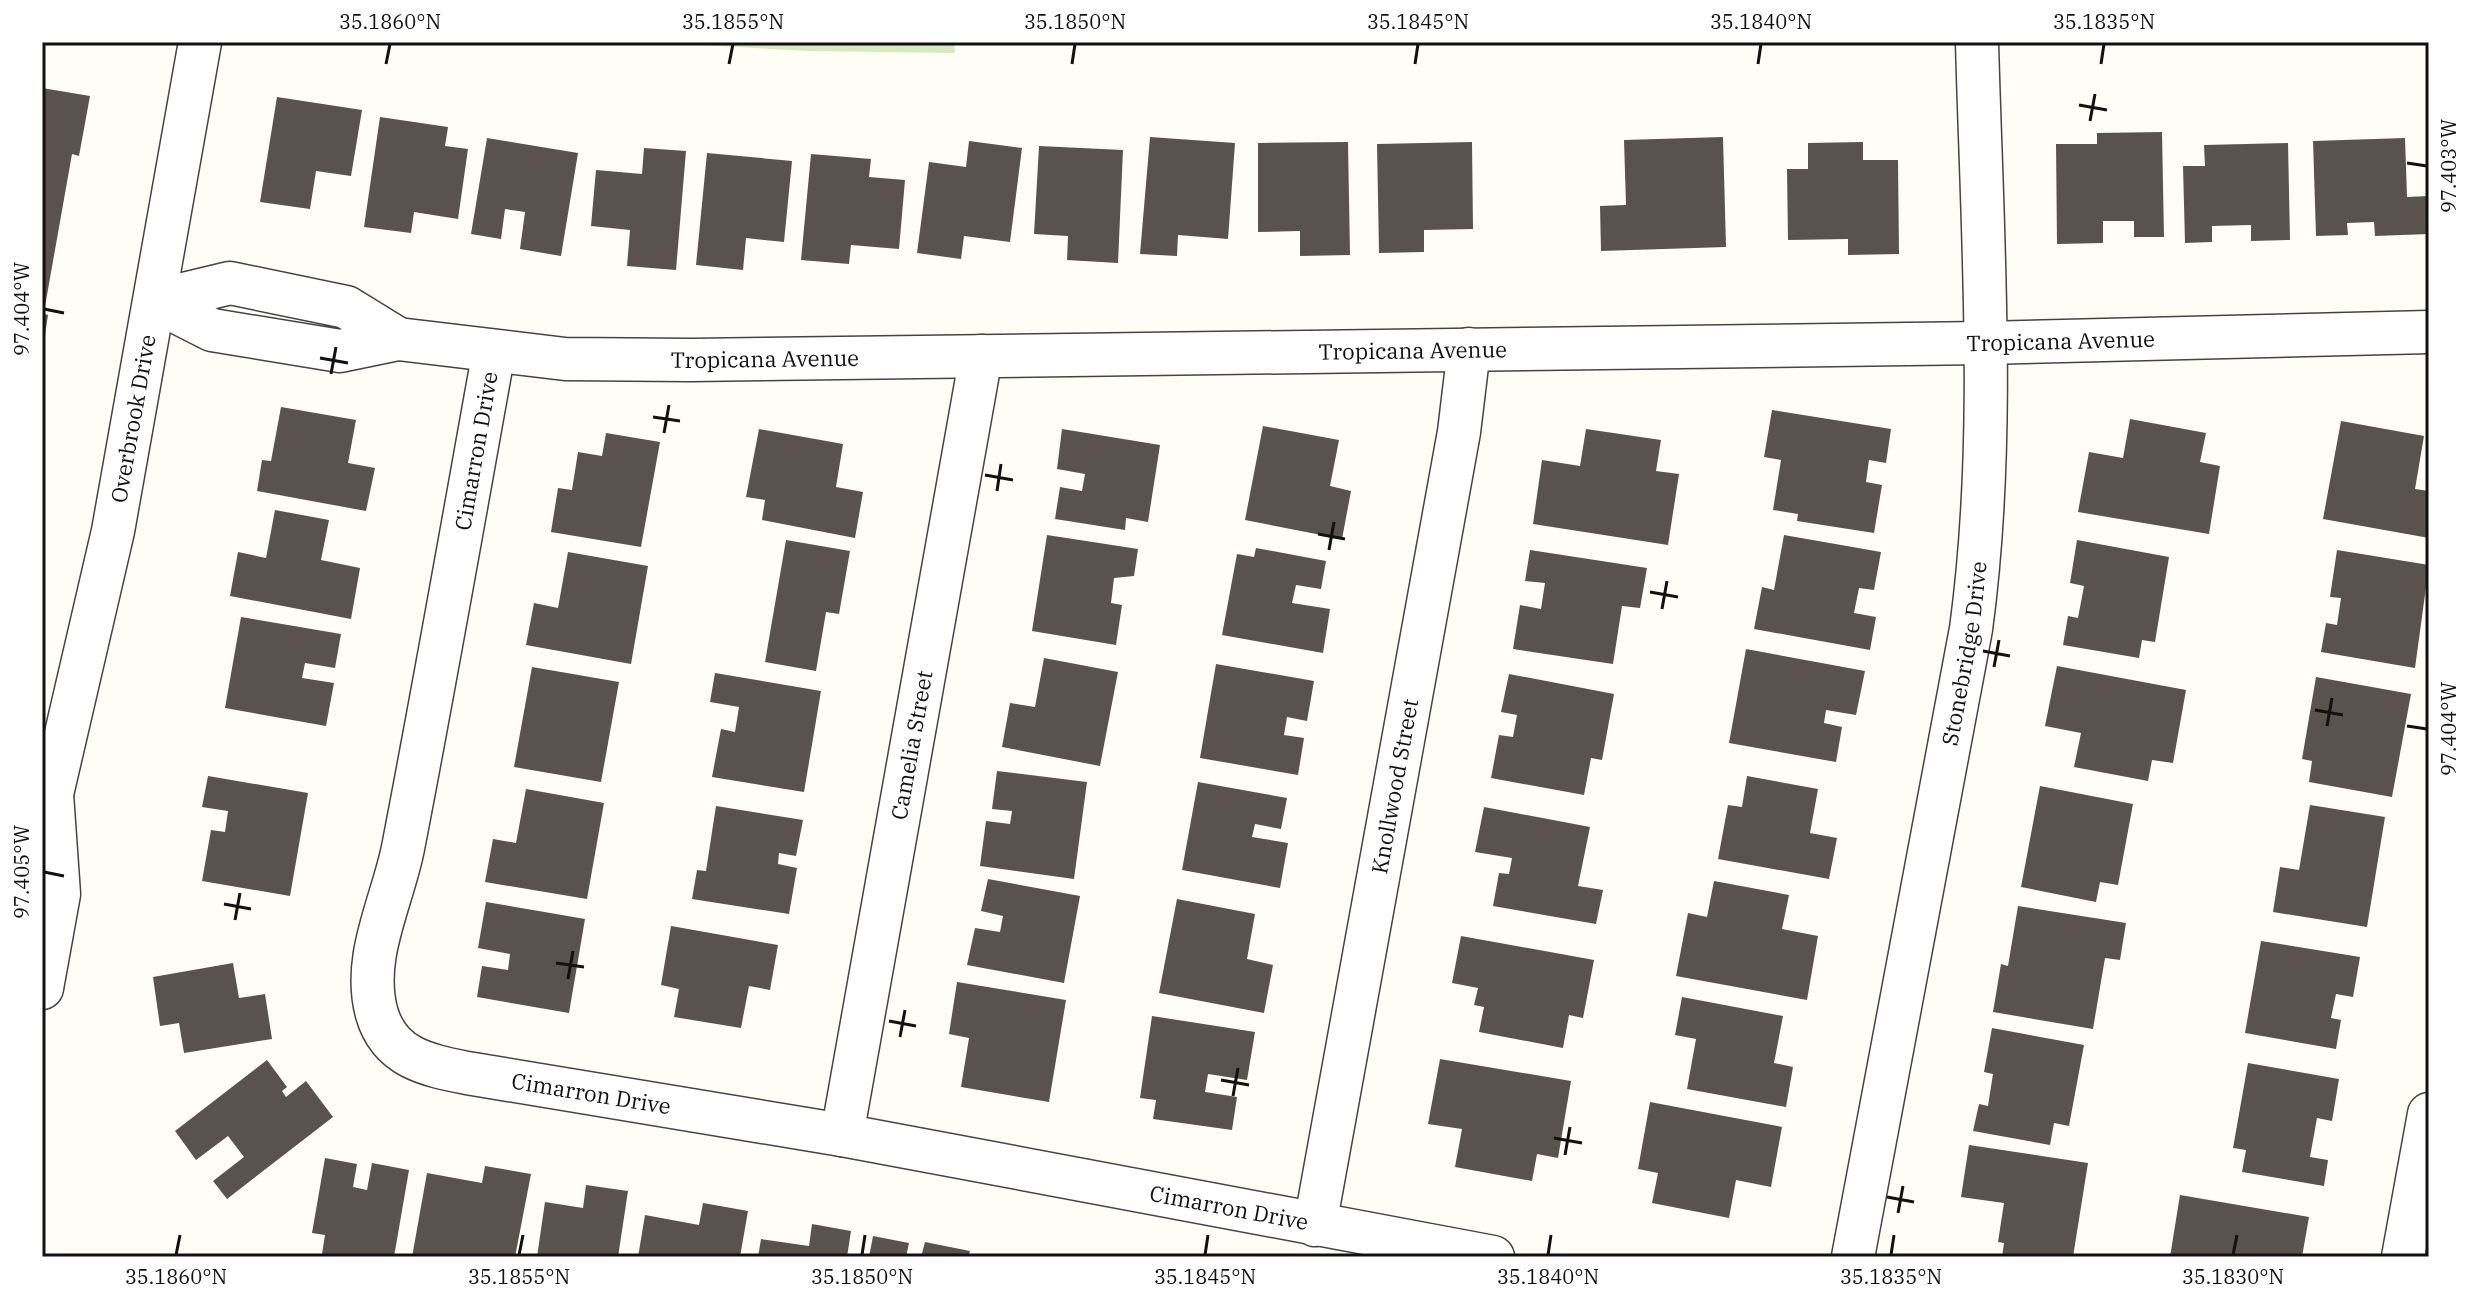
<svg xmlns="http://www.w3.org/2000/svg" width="2471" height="1299" viewBox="0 0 2471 1299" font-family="'IBM Plex Serif',serif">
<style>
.green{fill:#d5ebbd}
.building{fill:#5a524d}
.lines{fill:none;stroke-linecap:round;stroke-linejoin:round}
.minor-casing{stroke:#444;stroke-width:45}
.minor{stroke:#fff;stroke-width:42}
.ticks{fill:none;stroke:#111;stroke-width:3}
.labels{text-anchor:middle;stroke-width:8;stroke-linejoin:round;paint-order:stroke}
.street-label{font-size:22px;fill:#111;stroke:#fff}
.neatline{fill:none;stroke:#111;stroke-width:3}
.ticks-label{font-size:20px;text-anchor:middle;fill:#111}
</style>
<rect width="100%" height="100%" fill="#fffdf5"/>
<path class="green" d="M647 42H954L955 53 808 51Z"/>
<path class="building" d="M42 88 90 96 79 156 72 154 44 312Z
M277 97 362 110 351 176 316 171 310 209 260 202Z
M380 117 448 127 445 146 468 149 458 219 414 212 411 233 364 227Z
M2162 132 2164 237H2134V221H2103V243L2057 244 2056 144H2097V133Z
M1150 137 1235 143 1228 239 1178 235 1177 256 1140 254Z
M1723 137 1726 247 1601 251 1600 206 1626 205 1624 140Z
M487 138 578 153 561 256 520 249 525 212 505 209 501 239 471 234Z
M2405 138 2407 197 2429 196V234L2375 236 2374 222 2347 223 2348 235 2316 236 2313 141Z
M969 141 1022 148 1010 242 964 236 961 259 917 253 929 162 966 167Z
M1348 142 1350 255 1300 256V231L1258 232V143Z
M1472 142 1473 229 1424 230V252L1379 253 1377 144Z
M1863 142V160H1898L1899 254 1848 255V239L1788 240 1787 169H1808V143Z
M2288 143 2290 240 2251 241V225L2212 226V242L2185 243 2183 166H2205L2204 145Z
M1039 146 1123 150 1118 263 1067 260 1068 236 1034 234Z
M644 148 686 151 676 270 627 266 630 230 591 226 596 170 642 174Z
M707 153 792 161 784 242 746 238 743 270 696 265Z
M811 154 871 159 869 177 905 180 899 249 851 245 849 264 801 260Z
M42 313 48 315 44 342H42Z
M281 407 356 420 348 463 375 468 366 511 257 491 262 460 271 461Z
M1772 410 1891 429 1886 463 1869 460 1866 482 1882 485 1874 533 1797 521 1798 514 1773 510 1781 460 1764 457Z
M2130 419 2206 433 2200 462 2220 466 2209 534 2078 512 2089 452 2123 458Z
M2341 421 2424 436 2415 489 2429 491V538L2323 519Z
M1263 426 1339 440 1330 486 1351 491 1342 539 1245 520Z
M759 429 843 444 836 487 863 492 855 538 762 520 765 500 746 497Z
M1062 429 1160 445 1148 522 1126 518 1125 530 1055 519 1060 487 1082 491 1085 474 1057 469Z
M1586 429 1661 440 1656 471 1679 474 1668 545 1533 524 1542 460 1580 466Z
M606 433 660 442 641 547 551 532 558 488 572 490 578 452 602 456Z
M275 510 329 520 321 560 360 568 351 619 230 596 238 552 266 558Z
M1047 535 1138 549 1134 576 1114 578 1111 603 1122 605 1116 645 1032 631Z
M1784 535 1881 552 1874 590 1859 588 1854 613 1876 617 1870 650 1754 629 1762 587 1774 590Z
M786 540 850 551 839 614 826 612 816 671 765 662Z
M2077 540 2169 557 2155 642 2142 640 2139 658 2063 645 2068 616 2078 618 2084 586 2070 583Z
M1256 548 1326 561 1321 589 1296 585 1292 603 1330 609 1323 653 1222 635 1237 554 1254 557Z
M1530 550 1647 568 1640 608 1622 606 1613 664 1513 649 1520 605 1541 609 1545 583 1525 581Z
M2337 550 2429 565 2415 668 2321 652 2326 623 2337 625 2341 598 2330 597Z
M568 552 648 566 631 664 526 645 534 603 558 608Z
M241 617 341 634 335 668 305 663 302 678 334 683 326 726 225 708Z
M1746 649 1865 671 1856 715 1826 710 1824 723 1842 727 1836 762 1729 743Z
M1044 658 1118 672 1100 766 1002 747 1010 703 1035 707Z
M1216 664 1314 681 1307 721 1287 717 1284 735 1304 738 1298 775 1200 758Z
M2057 666 2186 690 2173 763 2152 760 2148 781 2074 767 2081 733 2045 726Z
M532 667 619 682 601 782 514 767Z
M715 673 821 691 804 792 712 777 721 729 735 732 739 707 710 702Z
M1509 674 1614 694 1602 760 1591 758 1584 795 1491 778 1499 735 1513 737 1517 715 1501 712Z
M2316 677 2411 694 2392 797 2309 782 2312 761 2302 759Z
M997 771 1087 782 1074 879 980 866 986 821 1010 824 1012 811 992 809Z
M208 776 308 793 290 896 202 881 211 830 225 832 228 811 202 807Z
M1747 776 1818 789 1810 833 1837 838 1829 879 1718 859 1728 805 1742 807Z
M1198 782 1287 798 1281 829 1255 824 1252 837 1288 843 1280 888 1182 870Z
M2040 786 2133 804 2118 885 2100 882 2096 902 2021 887Z
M526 789 604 803 587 899 485 882 493 839 516 843Z
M2310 805 2385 817 2367 927 2273 912 2280 867 2299 870Z
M716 806 803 820 796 856 779 853 778 864 797 868 789 914 692 899 697 870 706 871Z
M1484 807 1590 827 1578 886 1603 890 1596 924 1493 906 1499 873 1509 874 1512 858 1475 852Z
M988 879 1080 896 1064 983 967 965 975 928 1000 932 1003 916 981 911Z
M1714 881 1789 895 1782 929 1818 936 1807 1000 1676 976 1688 913 1707 917Z
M1177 899 1255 914 1247 959 1273 965 1264 1013 1159 993Z
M486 902 585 919 569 1013 477 997 482 966 508 970 510 954 478 948Z
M2018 906 2126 923 2120 960 2105 958 2093 1029 1993 1012 2001 964 2008 966Z
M671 926 778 945 770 990 749 986 741 1028 674 1017 679 989 661 985Z
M1461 936 1594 960 1583 1018 1569 1015 1563 1048 1479 1032 1484 1007 1474 1005 1478 988 1452 983Z
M2261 941 2360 957 2353 997 2336 994 2331 1018 2341 1020 2336 1049 2245 1033Z
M233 963 239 998 265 994 272 1039 184 1053 179 1023 160 1026 153 977Z
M957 982 1066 1000 1049 1102 961 1087 969 1038 949 1034Z
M1682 997 1783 1016 1774 1063 1793 1067 1786 1107 1687 1089 1696 1039 1675 1035Z
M1152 1016 1255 1032 1247 1080 1208 1074 1205 1092 1237 1097 1232 1130 1153 1119 1156 1100 1140 1098Z
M1992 1028 2084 1045 2069 1126 2054 1123 2050 1145 1973 1131 1979 1104 1988 1106 1993 1074 1984 1072Z
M1440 1059 1571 1081 1558 1158 1537 1154 1532 1181 1455 1167 1462 1129 1428 1124Z
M267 1060 287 1087 282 1091 286 1097 306 1081 333 1117 227 1199 213 1181 244 1157 228 1136 196 1160 175 1131Z
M2248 1063 2339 1079 2332 1121 2317 1118 2310 1157 2328 1160 2324 1186 2242 1172 2246 1150 2233 1148Z
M1650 1102 1782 1127 1771 1187 1736 1180 1729 1218 1652 1203 1658 1173 1638 1169Z
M1969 1145 2088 1163 2073 1257H2002L2004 1243 1998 1242 2004 1203 1961 1197Z
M325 1158 357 1164 353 1187 367 1190 372 1163 409 1170 394 1257 322 1254 325 1235 312 1233Z
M485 1166 531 1174 515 1257H412L427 1173 482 1183Z
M586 1185 628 1191 618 1257H537L545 1202 583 1208Z
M2180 1195 2309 1217 2302 1257H2170Z
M703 1203 748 1211 740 1257H638L645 1215 699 1225Z
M812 1224 851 1231 847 1257H758L761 1239 809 1246Z
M873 1236 909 1243 906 1257H869Z
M925 1242 970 1251 968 1257H921Z"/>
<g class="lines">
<defs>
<g id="minor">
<path d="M230 283 346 307 398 339 340 351 212 330 155 301Z"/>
<path id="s1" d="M398 339 565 359 691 360 1983 343 2429 332"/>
<path id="s2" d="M494 351C464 517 435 683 403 848 392 903 361 958 377 1014 390 1058 427 1065 467 1073L842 1135 1493 1257"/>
<path id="s3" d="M52 794 113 531 200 42"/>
<path d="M42 809 52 794 59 894 42 988"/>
<path id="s4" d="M842 1135 981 356"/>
<path id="s5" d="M1315 1225 1459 432 1469 349"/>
<path id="s6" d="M1853 1257 1971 629C1997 439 1982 234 1977 42"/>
<path d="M2403 1257 2429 1114"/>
</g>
</defs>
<use href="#minor" class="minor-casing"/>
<use href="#minor" class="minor"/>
</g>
<path class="ticks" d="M386 64 390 44M729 64 733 44M1072 64 1075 44M1415 64 1418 44M1758 64 1761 44M2101 64 2104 44M2079 105 2107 110M2090 121 2095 94M2407 163 2427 166M44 309 64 313M320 358 348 363M331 374 336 347M653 417 680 421M664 433 669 405M985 475 1013 480M997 491 1001 464M1318 534 1345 539M1329 550 1334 522M1650 592 1678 597M1662 609 1667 581M1983 651 2010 656M1994 667 1999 640M2315 710 2343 715M2327 726 2332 698M2407 726 2427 729M44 872 64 876M224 904 251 909M235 920 240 893M556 963 584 967M568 979 573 951M889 1021 916 1026M900 1037 905 1010M1221 1080 1249 1085M1233 1096 1238 1068M1554 1138 1582 1143M1565 1155 1570 1127M1887 1197 1914 1202M1898 1213 1903 1186M176 1255 180 1235M519 1255 523 1235M862 1255 865 1235M1205 1255 1208 1235M1548 1255 1551 1235M1891 1255 1894 1235M2233 1255 2237 1235"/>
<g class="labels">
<g class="street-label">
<text dy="8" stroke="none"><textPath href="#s1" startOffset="1664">Tropicana Avenue</textPath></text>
<text dy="8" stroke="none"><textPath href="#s1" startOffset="1016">Tropicana Avenue</textPath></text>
<text dy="8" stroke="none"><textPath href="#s1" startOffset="368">Tropicana Avenue</textPath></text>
<text dy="8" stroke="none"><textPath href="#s3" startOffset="384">Overbrook Drive</textPath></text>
<text transform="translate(476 451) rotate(-80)" y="8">Cimarron Drive</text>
<text dy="8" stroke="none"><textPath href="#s6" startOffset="614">Stonebridge Drive</textPath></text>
<text dy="8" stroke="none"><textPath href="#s4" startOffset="396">Camelia Street</textPath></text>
<text dy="8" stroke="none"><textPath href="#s5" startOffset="446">Knollwood Street</textPath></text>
<text dy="8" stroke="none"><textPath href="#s2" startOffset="916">Cimarron Drive</textPath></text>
<text dy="8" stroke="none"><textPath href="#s2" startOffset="1564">Cimarron Drive</textPath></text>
</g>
</g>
<rect width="2471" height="1299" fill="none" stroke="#ffffff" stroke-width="88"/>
<rect x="44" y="44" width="2383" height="1211" class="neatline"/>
<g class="ticks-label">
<text x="390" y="29">35.1860°N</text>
<text x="733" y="29">35.1855°N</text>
<text x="1075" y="29">35.1850°N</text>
<text x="1418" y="29">35.1845°N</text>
<text x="1761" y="29">35.1840°N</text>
<text x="2104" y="29">35.1835°N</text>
<text transform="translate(2449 166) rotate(-90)" y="7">97.403°W</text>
<text transform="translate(22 309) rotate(-90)" y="7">97.404°W</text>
<text transform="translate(2449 729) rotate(-90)" y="7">97.404°W</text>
<text transform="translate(22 872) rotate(-90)" y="7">97.405°W</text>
<text x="176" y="1284">35.1860°N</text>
<text x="519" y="1284">35.1855°N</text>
<text x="862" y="1284">35.1850°N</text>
<text x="1205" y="1284">35.1845°N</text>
<text x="1548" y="1284">35.1840°N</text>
<text x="1891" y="1284">35.1835°N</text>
<text x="2233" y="1284">35.1830°N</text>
</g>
</svg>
